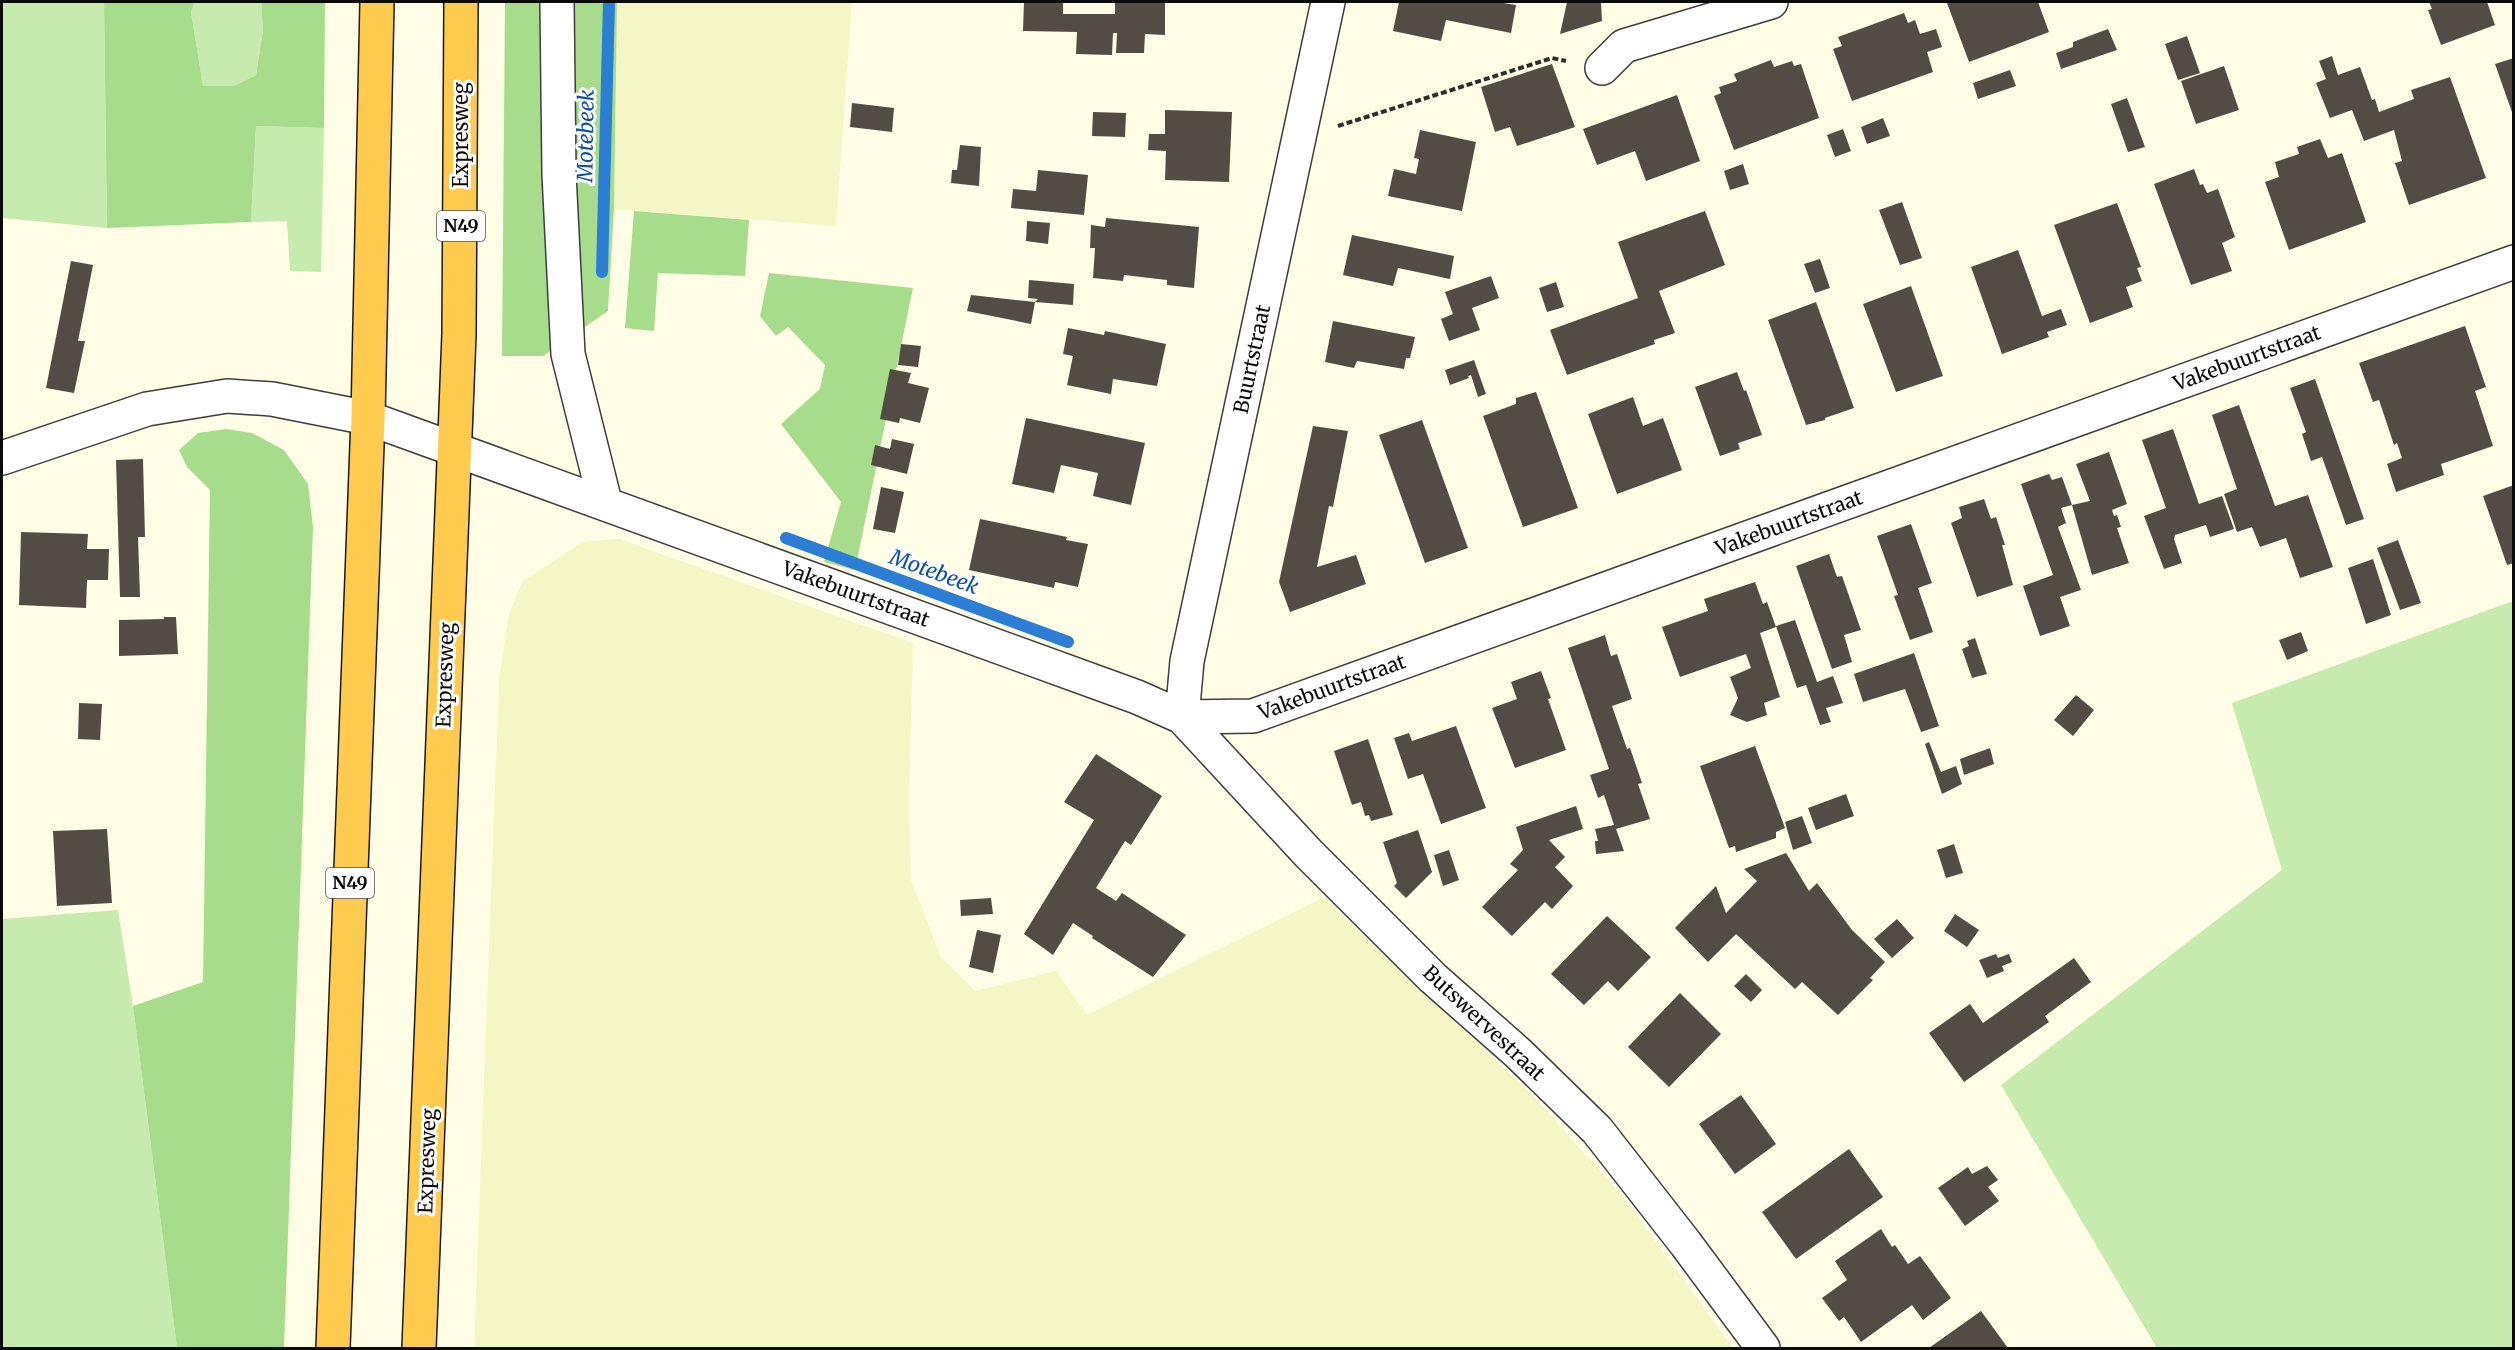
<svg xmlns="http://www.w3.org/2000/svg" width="2515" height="1350" viewBox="0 0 2515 1350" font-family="Merriweather,serif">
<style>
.farmland{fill:#f5f6c5}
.green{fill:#c7eaaf}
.forest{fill:#a8dc8d}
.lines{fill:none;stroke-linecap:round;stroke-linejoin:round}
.stream{stroke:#2b7ed4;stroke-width:12}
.building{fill:#534c45}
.minor-casing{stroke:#3d3d3d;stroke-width:36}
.trunk-casing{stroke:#1b1b1b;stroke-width:36}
.path{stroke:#2c2c2c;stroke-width:4;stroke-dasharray:6 3;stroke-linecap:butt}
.minor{stroke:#fff;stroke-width:33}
.trunk{stroke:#fecb4e;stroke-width:33}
.labels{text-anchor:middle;stroke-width:6;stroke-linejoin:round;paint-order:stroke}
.shield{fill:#fff;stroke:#545454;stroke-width:1.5}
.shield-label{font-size:18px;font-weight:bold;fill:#0a0a0a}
.street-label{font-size:20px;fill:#0a0a0a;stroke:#fff}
.water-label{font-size:21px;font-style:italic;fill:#0e50a0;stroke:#fff}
</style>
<rect width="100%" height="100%" fill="#fffde6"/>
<path class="farmland" d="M617 2H852L836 226 614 209Z
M619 539 913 643 909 802 911 880 941 957 975 991 1056 971 1087 1015 1324 897 1533 1096 1624 1198 1733 1348H474L499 680 508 617 522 582 582 542Z"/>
<path class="green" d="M2 2H104L107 228 2 218Z
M195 2H261L263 30 256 75 234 86H203L191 12Z
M256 126 324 128 321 272 290 271 287 221 251 222Z
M2513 601V1348H2157L2001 1085 2282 870 2232 703Z
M118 910 133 1006 177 1348H2V919Z"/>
<path class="forest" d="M104 2H195L191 12 203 86H234L256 75 263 30 261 2H325L324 128 256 126 251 222 107 228Z
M505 2H617L614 209 608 311 543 356H502Z
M634 211 749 220 745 276 658 273 654 331 625 328Z
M769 273 913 288 855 570 824 562 841 502 781 424 820 389 825 365 788 327 776 336 760 316Z
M226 429 252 433 284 450 308 484 313 527 284 1348H177L133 1006 203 982 210 490 187 467 179 450 198 433Z"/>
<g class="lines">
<path class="stream" d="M602 272 609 2
M786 538 1068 642"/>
</g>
<path class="building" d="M1024 2H1063V14H1115V2H1165V35L1145 34 1144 53H1116L1117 33H1113L1112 55 1076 54 1077 32 1023 31Z
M1399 2H1497L1516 5 1511 33 1446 20 1441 41 1393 31Z
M1567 2H1601L1602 21 1560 34Z
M1951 2H2038L2049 32 1969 62 1947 3Z
M2429 2H2487L2495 25 2441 45 2428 10 2432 9Z
M1904 13 1908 23 1915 20 1920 34 1936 29 1942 47 1927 52 1933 72 1852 101 1833 49 1842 46 1838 37Z
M2108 29 2117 50 2061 69 2056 53 2073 47V42Z
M2187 36 2200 73 2178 80 2165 44Z
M2332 56 2338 75 2360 67 2372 100 2375 99 2379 112 2414 99 2411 90 2450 77 2486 178 2409 205 2395 163 2402 161 2394 130 2364 141 2352 110 2330 118 2316 83 2326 79 2319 61Z
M2514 58V115H2513L2495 64Z
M1771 60 1774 67 1792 61 1794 66 1801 64 1819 118 1734 150 1714 96 1721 93 1719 87 1737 81 1734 74Z
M1552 64 1575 127 1517 146 1510 127 1495 132 1481 87Z
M2224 66 2239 110 2196 124 2181 81Z
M2010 70 2016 86 1978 99 1973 83Z
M1677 95 1700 161 1646 181 1635 151 1597 165 1583 129Z
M2127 98 2145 147 2128 152 2111 104Z
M852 103 894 108 892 132 850 127Z
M1165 110 1232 112 1229 182 1165 180 1166 151 1148 150 1149 134H1165Z
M1093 112 1126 113 1125 137 1092 136Z
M1883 118 1890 136 1867 144 1861 127Z
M1843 129 1851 151 1835 157 1827 135Z
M1420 130 1476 142 1462 211 1388 196 1394 169 1416 174 1419 159 1414 158Z
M2320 139 2328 158 2342 153 2366 222 2289 250 2265 182 2279 177 2275 162 2299 154 2297 147Z
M960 145 981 147 979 186 951 183 952 170H957Z
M1743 164 1749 184 1730 190 1724 171Z
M2194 169 2200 185 2203 184 2207 193 2218 189 2235 237 2222 243 2232 271 2191 285 2154 184Z
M1038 170 1088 175 1084 215 1011 208 1013 189 1036 191Z
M1902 202 1922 258 1900 265 1879 210Z
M2117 203 2141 267 2137 268 2142 281 2126 287 2133 307 2090 323 2054 225Z
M1705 211 1725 265 1659 291 1675 333 1654 340 1655 344 1567 375 1550 330 1638 298 1618 242Z
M1106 218 1199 227 1194 288 1167 285V280L1124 275 1123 281 1093 278 1095 248H1090L1091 225 1105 227Z
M1027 221 1050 223 1048 244 1026 241Z
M1352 235 1454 256 1450 279 1398 268 1393 286 1343 275Z
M2018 250 2042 316 2061 309 2067 325 2047 332 2049 337 2002 354 1971 267Z
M1820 259 1830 288 1815 293 1804 264Z
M71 261 93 265 78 341H85L74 393 46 388Z
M1491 276 1499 298 1472 308 1480 330 1449 341 1441 319 1453 314 1445 292Z
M1029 280 1074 284 1073 305 1035 302 1031 324 967 311 971 295 1035 302 1038 299 1028 298Z
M1556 282 1564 307 1547 312 1539 288Z
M1911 286 1943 376 1896 392 1863 304Z
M1816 302 1854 408 1825 418V420L1806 425 1768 320Z
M1333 321 1415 337 1410 358H1406L1404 369 1357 361 1354 368 1325 362Z
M2465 326 2486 387 2475 391 2493 446 2441 464 2444 475 2396 492 2387 464 2402 458 2397 443 2394 445 2379 400 2373 402 2359 363Z
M1068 328 1104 335 1105 331 1166 344 1157 386 1113 379 1111 394 1067 385 1073 356 1063 354Z
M901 344 921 346 918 367 898 365Z
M1474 360 1486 394 1478 397 1471 375 1468 376 1469 378 1450 385 1445 370Z
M890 369 911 373 908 383 929 388 920 423 900 418 899 423 880 419Z
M1737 372 1744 391 1746 390 1762 435 1738 443 1740 449 1720 456 1695 387Z
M2315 379 2364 519 2346 525 2322 457 2311 461 2302 434 2306 432 2290 388Z
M1536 392 1578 508 1523 527 1483 416 1516 404V398Z
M1633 397 1643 426 1663 418 1682 470 1617 494 1588 414Z
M2239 405 2275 506 2308 495 2333 567 2300 578 2286 538 2260 547 2252 527 2237 532 2224 494 2237 489 2212 415Z
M1026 418 1145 443 1131 505 1093 496 1098 473 1061 465 1054 493 1012 484Z
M1422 420 1468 548 1425 563 1379 435Z
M1313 426 1348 431 1333 507 1329 506 1317 567 1356 555 1366 584 1290 612 1279 582Z
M2173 429 2199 504 2222 496 2234 529 2210 537 2206 525 2175 535 2174 539 2182 563 2164 569 2144 516 2166 508 2142 440Z
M892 439 914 444 907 474 871 465 875 445 890 449Z
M2109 452 2127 504 2112 510 2114 516 2117 515 2121 527 2117 528 2129 563 2092 575 2072 505 2090 501 2076 464Z
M143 459 145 537H138L140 597H120L116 460Z
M2049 474 2052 480 2062 477 2072 505 2061 508 2066 523 2058 527 2081 590 2060 597 2070 626 2040 636 2023 586 2053 575 2021 484Z
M2514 485V563L2507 565 2483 496Z
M881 487 904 492 895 533 873 529Z
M1984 499 1991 519 1996 517 2005 545H2002L2013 585 1977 597 1951 523 1962 518 1959 507Z
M980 519 1067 537 1066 540 1088 544 1078 587 1055 582 1054 588 969 570Z
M1911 524 1932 583 1918 588 1933 632 1910 640 1894 596 1898 595 1877 536Z
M21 532 88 534 87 549H109L108 580H87L86 608 19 605Z
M2398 540 2421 603 2400 610 2377 548Z
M1829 554 1837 577 1842 576 1861 630 1844 635 1852 662 1832 669 1796 566Z
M2373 559 2391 615 2366 624 2348 568Z
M1755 582 1763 604 1767 602 1776 627 1760 633 1780 697 1764 703 1767 715 1747 722 1730 715 1738 698 1730 677 1751 668 1746 654 1680 677 1662 627 1708 611 1704 599Z
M164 617H176L178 654 119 656V620L164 619Z
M1795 620 1817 682 1833 676 1843 703 1826 708 1831 722 1820 725 1806 685 1797 688 1776 626Z
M2301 632 2308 651 2287 660 2279 640Z
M1605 635 1611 656 1617 654 1632 699 1612 706 1627 749 1630 748 1642 783 1638 784 1650 819 1616 829 1624 851 1596 854 1595 841H1598L1595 829 1614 825 1604 795 1598 798 1590 775 1609 769 1568 648Z
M1975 638 1987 674 1972 678 1962 649 1969 646 1967 641Z
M1914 653 1939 726 1921 732 1905 689 1863 702 1854 674Z
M1541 671 1551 698 1548 699 1566 750 1515 768 1492 708 1517 699 1511 682Z
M2076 695 2094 710 2073 736 2054 720Z
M79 703 102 704 100 740 78 739Z
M1456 726 1486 808 1441 824 1423 774 1408 779 1394 738 1409 733 1412 741Z
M1368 739 1393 815 1371 821 1369 815 1365 816 1361 802 1352 805 1334 751Z
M1929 742 1941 772 1956 766 1962 784 1942 794 1925 744Z
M1755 746 1785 828 1776 832V838L1736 852 1735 846 1729 848 1700 766Z
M1990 748 1994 764 1964 775 1960 759Z
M1096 754 1162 796 1131 845 1125 841 1096 888 1116 901 1122 893 1186 935 1153 977 1092 938 1093 936 1073 923 1053 955 1024 934 1094 820 1064 802Z
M1846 794 1854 816 1816 830 1808 808Z
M1576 806 1583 829 1549 840 1565 857 1555 867 1573 886 1552 909 1545 902 1512 936 1482 907 1518 870 1510 864 1523 850 1516 827Z
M1802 816 1812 843 1793 850 1785 822Z
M107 829 112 903 57 906 53 831Z
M1418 830 1432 872 1406 898 1394 886 1397 883 1383 842Z
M1954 844 1963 873 1946 878 1937 850Z
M1449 850 1459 880 1443 886 1434 855Z
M1786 853 1809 891 1817 883 1852 930 1885 962 1870 978 1873 980 1838 1015 1802 982 1795 989 1736 934 1708 962 1675 928 1716 886 1726 913 1757 881 1744 869Z
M991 898 993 914 961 916 960 900Z
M1955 914 1979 930 1967 947 1944 931Z
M1607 916 1651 957 1618 991 1608 981 1584 1005 1551 974Z
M1897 919 1914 938 1892 958 1874 939Z
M977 930 1001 935 993 973 969 967Z
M1996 954 1998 958 2009 954 2012 962 2002 966 2004 971 1987 978 1979 960Z
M2074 958 2091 982 2045 1016 2049 1022 1964 1082 1929 1033 1970 1004 1983 1023Z
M1746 974 1762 990 1751 1002 1734 986Z
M1680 993 1721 1034 1669 1087 1628 1047Z
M1741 1095 1776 1144 1735 1174 1699 1124Z
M1849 1149 1883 1197 1796 1259 1762 1212Z
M1987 1166 1998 1180 1988 1187 1999 1201 1965 1226 1938 1188 1968 1167 1972 1174Z
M1881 1229 1892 1247 1895 1245 1908 1264 1920 1256 1951 1298 1923 1320 1912 1305 1861 1342 1844 1317 1839 1321 1822 1298 1847 1280 1835 1261Z
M1981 1311 2008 1348H1929Z"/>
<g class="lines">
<defs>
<path id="minor" d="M557 2 559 174 568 354 605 502
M1602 68 1624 46 1771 2
M2 458 147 409 227 396 272 399 368 418 1137 697 1182 717 1253 716 2514 262
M1182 717 1308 853 1433 978 1518 1053 1597 1130 1686 1244 1763 1348
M1182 717 1187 661 1328 2"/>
<path id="trunk" d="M333 1348 368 418 377 2
M419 1348 459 334 461 2"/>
</defs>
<use href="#minor" class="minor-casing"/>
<use href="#trunk" class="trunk-casing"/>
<path class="path" d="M1338 126 1552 58 1566 61"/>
<use href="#minor" class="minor"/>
<use href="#trunk" class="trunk"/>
</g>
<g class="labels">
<g class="shield">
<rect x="437" y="211" width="48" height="30" rx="4.5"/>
<rect x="326" y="868" width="48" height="30" rx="4.5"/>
</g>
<g class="shield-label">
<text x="461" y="232">N49</text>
<text x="350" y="889">N49</text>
</g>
<g class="street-label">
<text transform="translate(461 135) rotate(-90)" y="7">Expresweg</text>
<text transform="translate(2247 358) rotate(-20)" y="7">Vakebuurtstraat</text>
<text transform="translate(1252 359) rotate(-78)" y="7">Buurtstraat</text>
<text transform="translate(1789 523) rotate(-20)" y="7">Vakebuurtstraat</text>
<text transform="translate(856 594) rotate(20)" y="7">Vakebuurtstraat</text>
<text transform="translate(445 675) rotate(-88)" y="7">Expresweg</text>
<text transform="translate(1332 687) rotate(-20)" y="7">Vakebuurtstraat</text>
<text transform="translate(1484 1023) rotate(43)" y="7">Butswervestraat</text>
<text transform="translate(427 1161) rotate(-88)" y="7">Expresweg</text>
</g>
<g class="water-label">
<text transform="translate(586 136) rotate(-89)" y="7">Motebeek</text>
<text transform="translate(934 572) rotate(20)" y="7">Motebeek</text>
</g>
</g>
<rect width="2515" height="1350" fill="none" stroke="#0a0a0a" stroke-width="6"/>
</svg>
